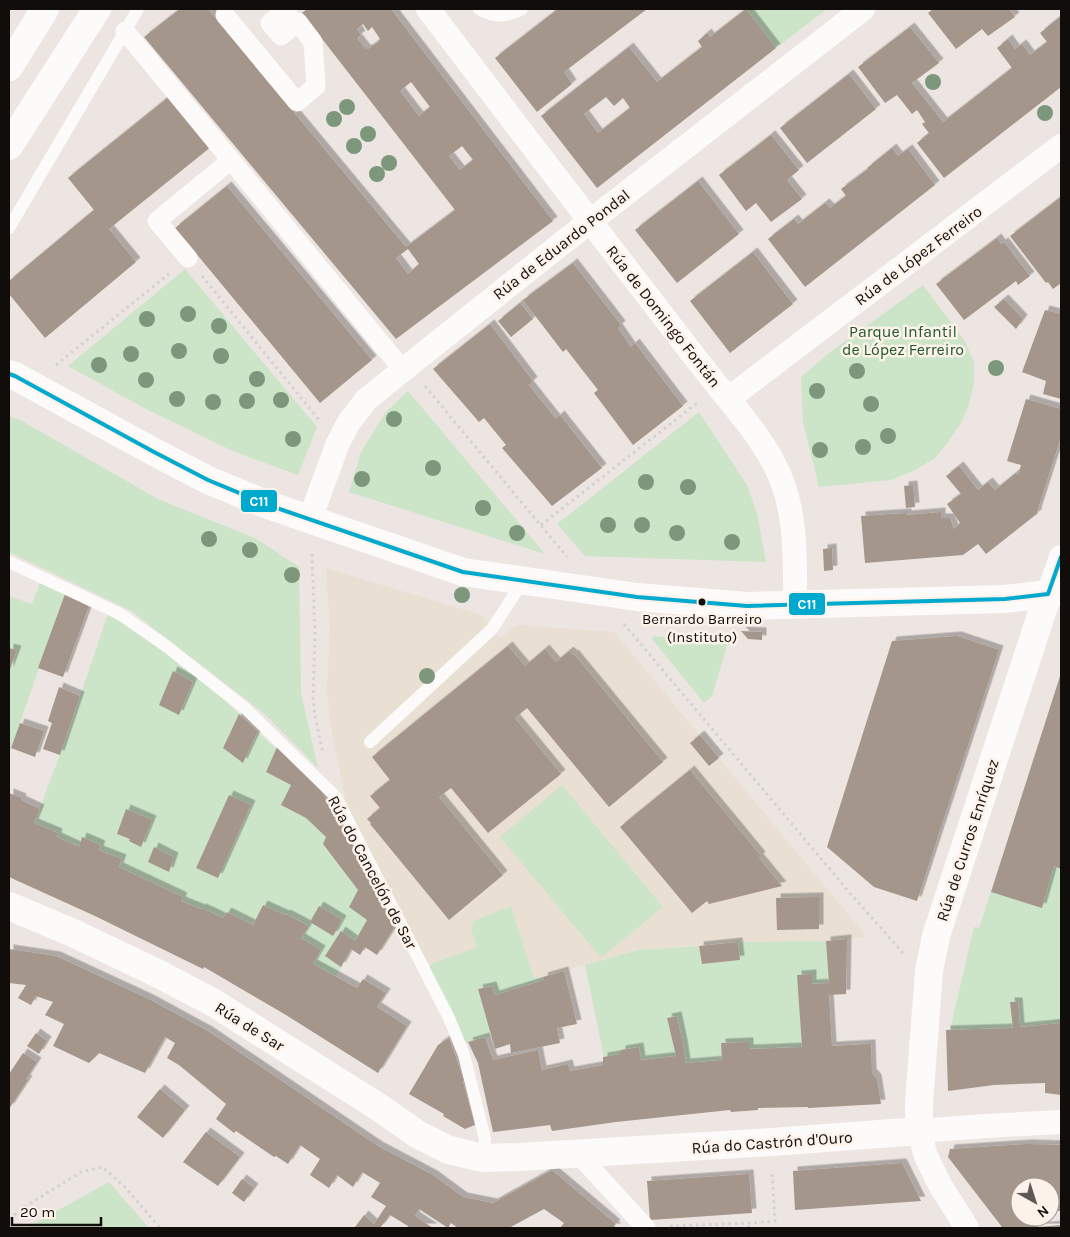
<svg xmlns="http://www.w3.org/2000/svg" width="1070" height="1237" viewBox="0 0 1070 1237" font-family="Karla,sans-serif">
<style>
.education{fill:#e9e0d3}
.green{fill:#cce5c9;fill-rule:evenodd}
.building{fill:#a5968b;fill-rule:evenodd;filter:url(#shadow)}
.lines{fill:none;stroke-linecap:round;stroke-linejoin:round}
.path{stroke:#d3d1d1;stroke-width:3;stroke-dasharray:2.5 4;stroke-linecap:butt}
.service{stroke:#fcfbfa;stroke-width:12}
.pedestrian{stroke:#fcfbfa;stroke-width:19}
.minor{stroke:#fcfbfa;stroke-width:24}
.tertiary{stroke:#fcfbfa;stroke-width:28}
.trunk{stroke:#fcfbfa;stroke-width:28}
.bus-1-casing{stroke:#fdf2ea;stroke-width:8}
.bus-1{stroke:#00a9ce;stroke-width:4}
.tree{fill:#7c977c}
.bus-dot{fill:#110d0b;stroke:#fdf2ea;stroke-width:2}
.labels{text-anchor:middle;stroke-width:5;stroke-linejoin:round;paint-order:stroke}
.bus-label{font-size:15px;fill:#110d0b;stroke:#fdf2ea}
.street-label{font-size:16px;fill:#110d0b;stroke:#fdf2ea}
.park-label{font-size:16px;fill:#21582a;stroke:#fdf2ea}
.line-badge{stroke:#fdf2ea;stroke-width:2}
.badge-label{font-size:14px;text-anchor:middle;font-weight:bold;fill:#fff}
</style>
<defs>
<filter id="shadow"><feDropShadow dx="4.5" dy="-4.5" stdDeviation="0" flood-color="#0004"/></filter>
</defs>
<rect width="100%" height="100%" fill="#ece5e1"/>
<path class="education" d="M326 568 481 615 500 638 516 625 614 632 867 937 826 941 738 942 638 950 534 979 511 907 471 929 477 947 431 964 423 959 346 802 330 723 327 689 330 630Z"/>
<path class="green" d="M744 9H827L776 48Z
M185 269 317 427 298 475 235 452 148 410 68 366Z
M923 285 964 340 974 362V383L969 404 961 423 948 442 935 458 913 471 891 480 819 487 803 422 801 377 829 353Z
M408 391 545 554 349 492 361 452 386 412Z
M699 412 747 485 757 513 766 562 585 556 557 524Z
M9 416 22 421 158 499 257 539 299 567 301 693 318 768 266 715 131 611 9 552Z
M40 583 65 594 9 754V673L16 650 9 648V596L32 604Z
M108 614 156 645 221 697 239 714 223 748 243 763 258 732 276 749 266 772 291 785 281 805 306 818 326 837 323 844 358 890 349 907 367 920 336 976 313 964 321 951 301 938 308 925 286 914 285 915 263 905 253 925 228 912 223 918 202 908 201 909 181 901 182 897 119 867 122 859 99 850 101 845 79 847 57 837 58 833 34 823 60 755ZM229 796 251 806 218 877 196 867Z
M654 636 728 643 712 696 704 703 652 639Z
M562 785 663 907 601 958 500 837Z
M1054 866 1061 869V1023L993 1029 950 1030 974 927 979 928 991 892 1042 907Z
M511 906 534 978 543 977 544 980 495 995 492 986 478 989 491 1036 466 1043 428 971 431 964 477 947 471 929 473 921Z
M826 941 829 983 812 984V974L798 975 802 1047 749 1049V1042L722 1043V1060L686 1063 683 1044 677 1016 667 1018 676 1056 641 1060 639 1047 621 1050V1054L604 1057 585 965 638 950 699 946 702 964 740 960 738 942Z
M109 1182 149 1228H26Z"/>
<path class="building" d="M180 9H208L406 247 455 210 302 13 307 9H391L553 221 396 339 144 37ZM363 24 368 31 372 27 380 39 379 40V41L368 49H366L357 38 361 35 357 29ZM411 82 430 107 419 116 400 91ZM462 146 473 160 460 170 449 156ZM408 249 419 264 408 274 396 258Z
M558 9H647L564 72 572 84 537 112 495 58Z
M746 9 776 48 597 188 541 116 629 47 657 82 702 47 698 41 707 33 710 37ZM606 97 614 106 623 98 630 108 598 133 584 114Z
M933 9H1009L1015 17 988 36 982 29 956 49 928 13Z
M1061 16V87L944 178 917 143 929 133 922 124 925 122 917 110 912 114 897 95 885 103 858 67 910 27 939 63 912 83 943 122 1012 68 997 48 1008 39 1015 49 1022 44 1030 55 1047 42 1040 33Z
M849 74 876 109 807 163 780 128Z
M171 95 212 146 109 229 136 262 45 338 9 294V281L94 210 68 178Z
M771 135 799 170 787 180 802 199 771 222 756 203 746 211 719 175Z
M892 148 898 156 908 149 935 185 805 287 768 239 794 219 798 224 825 203 830 208 846 196 841 189 868 169 867 168Z
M698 181 739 234 677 283 635 230Z
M227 186 372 360 320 403 175 228Z
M1061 197V283L1053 289 1048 282 1046 283 1010 236Z
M997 238 1001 244 1004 242 1030 276 1018 285 1016 281 964 320 936 284Z
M753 252 793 304 730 353 690 301Z
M573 263 621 325 618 328 631 347 635 343 683 406 633 445 594 393 598 390 566 349 563 352 523 300Z
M1004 299 1023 319 1016 329 994 307Z
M520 303 533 319 511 337 498 321Z
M1045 310 1061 314V399L1043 394 1046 381 1022 372Z
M490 324 533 381 529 385 556 419 560 415 602 468 552 506 502 448 506 445 484 418 479 422 433 369Z
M1026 399 1061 409V437L1037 512 1038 513 986 554 978 544 963 555 865 563 861 516 907 513V515L941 512V518H950L954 529 960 523 947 504 961 494 946 476 959 466 978 490 988 482 995 490 1016 473 1018 475 1021 465 1007 461Z
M913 485 915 507 906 508 904 486Z
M832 548 833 570 824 571 823 549Z
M65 594 89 606 63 677 38 668Z
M741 631 762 632V640L748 639Z
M957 636 999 650 917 901 874 887 827 847 892 641Z
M508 646 525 666 545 649 556 662 569 651 573 655 574 654 663 762 609 807 527 708 515 718 561 774 488 833 451 788 439 797 503 875 449 920 370 824 371 823 367 819 380 808 370 796 390 780 372 757Z
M9 648 17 650 9 672Z
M173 671 193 682 179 715 159 705Z
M1061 673V869L1054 866 1042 908 991 892Z
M59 687 80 696 60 755 43 749 52 723 48 721Z
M239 714 258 731 243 763 223 748Z
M20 723 44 731 35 757 11 748Z
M700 735 719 758 709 766 690 743Z
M277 747 320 788 353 846 394 928 377 955 365 947 360 955 351 949 341 967 325 956 341 931 355 941 367 920 349 907 358 890 323 844 326 837 306 818 281 805 291 785 266 772Z
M690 770 761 856 759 858 782 886 709 904 707 901 692 913 620 827Z
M9 793 22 798 21 800 40 809 34 823 58 833 57 837 79 847 82 837 101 845 99 850 122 859 119 867 183 897 181 901 201 909 202 908 223 918 227 912 253 925 263 905 285 915 286 914 309 926 301 938 321 950 313 964 357 988 363 979 386 993 377 1007 407 1026 378 1073 286 1015 204 967 203 969 95 916 9 877Z
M229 795 251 805 218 878 196 868Z
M126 809 152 820 141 847 129 841 130 839 117 834Z
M154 847 174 857 169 872 148 862Z
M819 897V929L777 930 776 898Z
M319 906 342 920 333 936 310 922Z
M847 939 846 994 829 995 832 1046 871 1044 872 1073 877 1079 881 1104 808 1108V1107L758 1108V1110L731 1112 730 1110 616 1122 552 1131 550 1125 493 1132 478 1063 468 1042 485 1037 493 1060 538 1050 542 1070 568 1064 570 1071 603 1065V1057L621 1054V1050L639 1047 641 1060 676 1056 667 1018 677 1016 683 1044 686 1063 722 1060 721 1043 749 1042V1049L802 1047 797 975 812 974V984L829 983 826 941Z
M738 942 740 960 702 964 699 946Z
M9 949 56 956 149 999 208 1031 378 1146 433 1175 463 1197 493 1203 552 1170 616 1224 614 1226 617 1228H560L564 1223 544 1209 509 1228H458L451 1223 448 1228 419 1209 415 1216 433 1228H407L408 1226 390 1215 380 1228H356L355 1227 364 1215 374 1224 386 1206 371 1197 380 1183 362 1172 353 1187 337 1175 329 1188 310 1175 320 1159 300 1145 288 1164 276 1156 274 1157 236 1131 234 1133 216 1119 226 1104 179 1065 167 1058 175 1043 165 1037 145 1073 99 1053 89 1063 53 1046 64 1024 45 1015 53 1002 36 996 31 1005 18 998 26 985 9 983Z
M564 971 577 1024 557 1028 560 1043 511 1053 510 1044 495 1049 478 989 492 986 495 995 544 980 543 977Z
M1010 1002H1018L1020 1027 1061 1023V1095L1045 1093V1083L994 1085 948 1091 946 1030 1013 1028Z
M36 1033 47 1041 39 1054 27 1046Z
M449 1038 464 1080 463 1082 475 1125 465 1129 443 1116 444 1114 409 1094 438 1045Z
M23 1053 37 1062 26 1079 28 1080 9 1109V1074Z
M160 1089 185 1110 163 1138 137 1117Z
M206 1132 240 1157 218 1186 183 1162Z
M1027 1144 1061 1145V1211H1050V1187H1020V1217H1033L1038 1227 1061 1225V1228H1002V1227L948 1157 950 1149Z
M902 1163 921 1201 795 1210 793 1171Z
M749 1174 752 1213 650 1220 647 1181Z
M242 1179 254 1188 244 1202 232 1193Z"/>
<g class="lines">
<path class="path" d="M202 276 320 421
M9 305 11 308 9 310
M56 365 170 273
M425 386 567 557
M541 525 697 403
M312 554 315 636 313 697 315 716 323 753
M624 624 849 892 903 953
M9 1219 29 1204 81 1172 102 1167 124 1186 160 1228
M670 1226 750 1223 775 1221 772 1170
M748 1228 750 1223"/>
<path class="service" d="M479 9C493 18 508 17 522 9
M9 228 138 9
M9 562 120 614 166 646 246 709 336 797 449 1018 464 1055 485 1139 483 1158
M370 742 492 629 523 581"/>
<path class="pedestrian" d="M225 15 297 102 316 86 313 42 298 22 281 36 270 23 288 9
M125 31 403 370
M188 258 157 221 231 160
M578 1154 646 1228"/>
<path class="minor" d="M428 9C507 113 587 218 667 321 685 344 702 367 721 390 742 416 765 442 779 474 797 515 795 560 795 604
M728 399 1061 146
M310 519 338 443 349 422 367 399 408 366 561 244 863 9
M1061 557 1048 594H1061
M967 1228 940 1185 926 1156 919 1131 985 1126 1061 1122"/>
<path class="tertiary" d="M9 374 15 376 154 452 208 480 268 505 463 572 637 597 747 606 1005 599 1048 594 936 936 929 971 919 1103V1131L772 1142 519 1157 483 1158 449 1150 417 1134 380 1108 214 1003 157 973 73 933 9 906"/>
<path class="trunk" d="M9 67 45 9
M9 146 97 9"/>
<defs>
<path id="bus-1" d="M9 374 15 376 154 452 208 480 268 505 463 572 637 597 747 606 1005 599 1048 594 1061 557"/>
</defs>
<use href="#bus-1" class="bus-1-casing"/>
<use href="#bus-1" class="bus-1"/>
</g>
<g class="tree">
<circle cx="933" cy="82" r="8"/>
<circle cx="347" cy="107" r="8"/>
<circle cx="1045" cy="113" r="8"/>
<circle cx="334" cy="119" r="8"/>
<circle cx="368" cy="134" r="8"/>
<circle cx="354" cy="146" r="8"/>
<circle cx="389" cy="163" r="8"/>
<circle cx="377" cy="174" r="8"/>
<circle cx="188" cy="314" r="8"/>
<circle cx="147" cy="319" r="8"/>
<circle cx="219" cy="326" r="8"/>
<circle cx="179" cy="351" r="8"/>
<circle cx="131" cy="354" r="8"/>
<circle cx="221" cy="356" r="8"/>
<circle cx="99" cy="365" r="8"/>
<circle cx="996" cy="368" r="8"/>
<circle cx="857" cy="371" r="8"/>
<circle cx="257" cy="379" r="8"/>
<circle cx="146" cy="380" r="8"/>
<circle cx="817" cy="391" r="8"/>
<circle cx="177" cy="399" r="8"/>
<circle cx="281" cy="400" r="8"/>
<circle cx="247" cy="401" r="8"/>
<circle cx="213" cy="402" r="8"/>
<circle cx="871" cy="404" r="8"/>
<circle cx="394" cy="419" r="8"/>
<circle cx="888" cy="436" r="8"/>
<circle cx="293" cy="439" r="8"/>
<circle cx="863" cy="447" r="8"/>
<circle cx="820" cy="450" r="8"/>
<circle cx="433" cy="468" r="8"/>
<circle cx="362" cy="479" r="8"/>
<circle cx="646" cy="482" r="8"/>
<circle cx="688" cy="487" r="8"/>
<circle cx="483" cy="508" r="8"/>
<circle cx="608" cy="525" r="8"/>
<circle cx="642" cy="525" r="8"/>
<circle cx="517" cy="533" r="8"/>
<circle cx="677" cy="533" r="8"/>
<circle cx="209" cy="539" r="8"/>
<circle cx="732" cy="542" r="8"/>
<circle cx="250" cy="550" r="8"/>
<circle cx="292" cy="575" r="8"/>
<circle cx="462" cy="595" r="8"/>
<circle cx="427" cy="676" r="8"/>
</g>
<circle class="bus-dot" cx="702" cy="602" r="4.5"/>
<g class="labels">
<g class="bus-label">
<text x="702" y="624">Bernardo Barreiro<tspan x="702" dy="18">(Instituto)</tspan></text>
</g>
<g class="street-label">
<text transform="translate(561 244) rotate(-38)" y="6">Rúa de Eduardo Pondal</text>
<text transform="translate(918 255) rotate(-37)" y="6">Rúa de López Ferreiro</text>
<text transform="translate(664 316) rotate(52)" y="6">Rúa de Domingo Fontán</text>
<text transform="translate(967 840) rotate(-72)" y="6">Rúa de Curros Enríquez</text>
<text transform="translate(373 872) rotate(62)" y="6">Rúa do Cancelón de Sar</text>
<text transform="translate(250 1026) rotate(32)" y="6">Rúa de Sar</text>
<text transform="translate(772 1142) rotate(-4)" y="6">Rúa do Castrón d'Ouro</text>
</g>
<g class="park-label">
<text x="903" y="337">Parque Infantil<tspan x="903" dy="18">de López Ferreiro</tspan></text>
</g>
</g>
<g class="line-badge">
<rect x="240" y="489" width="38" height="24" rx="5" fill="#00a9ce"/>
<rect x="788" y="592" width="38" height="24" rx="5" fill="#00a9ce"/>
</g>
<g class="badge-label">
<text x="259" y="506">C11</text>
<text x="807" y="609">C11</text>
</g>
<rect width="1070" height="1237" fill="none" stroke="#110d0b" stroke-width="20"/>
<g transform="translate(1035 1202) rotate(141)"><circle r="24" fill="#fdf2ea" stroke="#9f9691"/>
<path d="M0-4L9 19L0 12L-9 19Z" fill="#5e5956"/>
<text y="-8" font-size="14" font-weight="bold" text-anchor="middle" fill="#110d0b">N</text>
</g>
<path d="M12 1217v8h89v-8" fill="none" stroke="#110d0b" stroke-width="2.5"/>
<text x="20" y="1217" font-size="15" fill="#110d0b" stroke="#fdf2ea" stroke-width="4" paint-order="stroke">20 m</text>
</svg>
